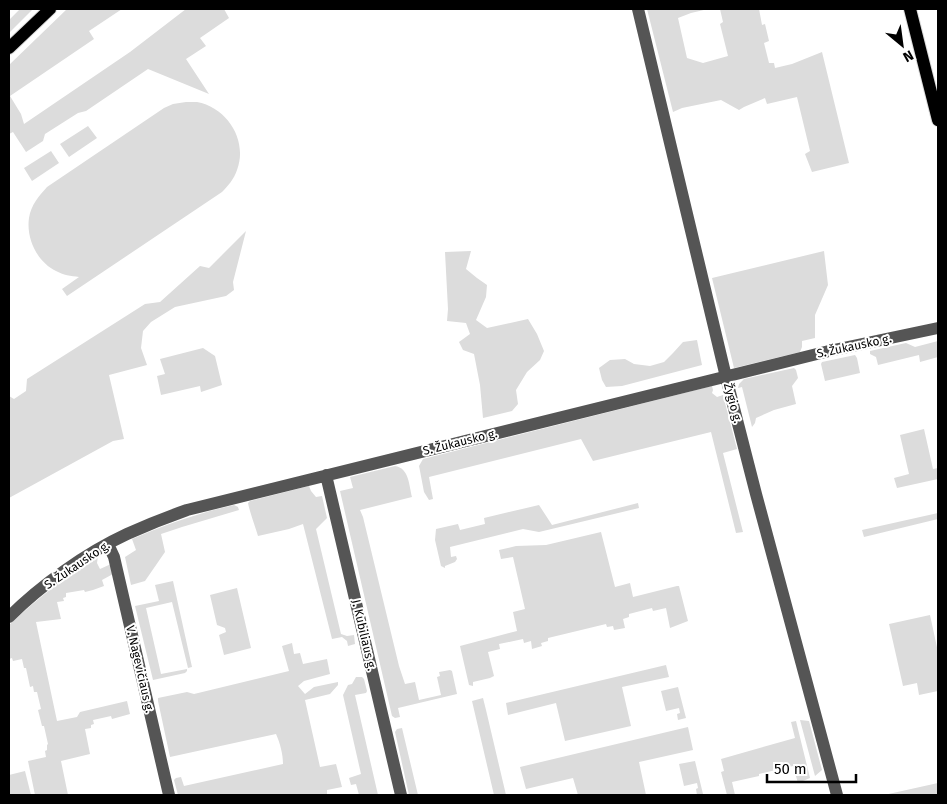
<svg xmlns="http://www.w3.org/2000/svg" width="947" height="804" viewBox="0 0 947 804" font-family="'Fira Sans',sans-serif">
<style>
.green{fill:#dcdcdc}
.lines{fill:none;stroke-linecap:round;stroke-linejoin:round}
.major-casing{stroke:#dbdbdb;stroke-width:14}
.minor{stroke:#555;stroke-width:12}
.major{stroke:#000;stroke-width:12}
.labels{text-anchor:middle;stroke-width:4;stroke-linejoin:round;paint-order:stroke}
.street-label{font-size:12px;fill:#000;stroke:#fff}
</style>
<rect width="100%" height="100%" fill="#fff"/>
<path class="green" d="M20 9H33L9 33V20Z
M67 9H122L89 31 94 39 10 96 21 114 24 124 130 52 186 9H224L229 18 200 38 206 46 186 59 209 94 148 69 86 111 78 113 45 134 43 141 26 152 13 132 9 134V65Z
M647 9H708L691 13 678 18 687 58 703 63 728 56 720 24 723 22 720 9H760H759L762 25 765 24 769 41 764 43 769 63H774L775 68 792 64 822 52 849 163 812 172 805 154 810 151 797 97 767 104 765 98 744 107 739 110 721 100 682 108 673 112Z
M186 102C189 102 194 102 197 102 228 108 248 141 237 170 234 179 228 186 222 192L67 296 62 289 79 277C71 276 63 275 56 271 37 262 26 238 29 218 31 205 39 196 47 187L164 108 173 104Z
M88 126 97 138 69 157 60 144Z
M51 151 59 163 32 181 24 168Z
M246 231 233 282 234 290 226 296 175 307 151 322 143 331 141 348 147 365 109 375 124 439 113 441 9 498V396L14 399 26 391 27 379 145 304 160 302 200 266 209 268Z
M471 251 466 269 477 278 487 285 486 297 476 320 487 328 528 319 537 334 544 351 540 360 527 372 516 390 518 404 512 411 483 418 480 385 474 354 463 350 459 342 470 334 466 323 447 321 448 309 445 252Z
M824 251 828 285 815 315V338L802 341V347L800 352 734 368 712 278Z
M697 340 702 365 622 386 606 387 602 380 599 368 610 360 625 359 634 364 650 366 664 362 673 353 683 342Z
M938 341V357L920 362 919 355 878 365 876 357 870 354V351L906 343 915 347Z
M203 348 215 356 222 385 201 392 200 386 161 395 157 376 165 374 160 359Z
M855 355 857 358 860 373 825 381 821 364 822 362Z
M794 368 796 370 798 378 792 386 796 404 774 410 756 418 755 423 752 427 742 387 738 388 739 384 744 379Z
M712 386 713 390 712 393 717 397 723 395 737 449 723 453 743 532 736 533 711 432 593 461 581 439 429 477 433 499 429 500 424 492 420 471 419 466 423 459Z
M924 429 933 469 938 468V479L897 488 894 478 909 474 900 435Z
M395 466C409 468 409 485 412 497L360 510 363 517 399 666 405 684 415 682 419 700 441 695 437 677 440 676 439 672 450 670 452 671 457 694 398 708 400 717 395 718 392 716 340 491 353 488 350 477Z
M309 486 311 491 316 497 322 496 327 518 316 529 341 634 347 636 354 635 355 644 348 646 347 641 342 637 332 639 303 524 289 529 258 536C255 526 250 513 248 503L250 501Z
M638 503 639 508 539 532 523 529 450 547 451 557 456 556 457 559 455 562 445 566V568L441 566 435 540 436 529 458 524 460 530 485 524 484 518 539 505 552 525Z
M234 505 238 507 239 510 182 527 161 534 165 552 145 581 131 585 125 557 136 550 132 539C165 525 198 513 234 505Z
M938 513V519L864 537 862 530Z
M601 532 615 587 630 583 633 597 677 586H679L688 621 670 628 666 608 653 611 652 608 629 614V617L623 619 625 628 614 630 613 626 607 627 606 624 548 638V641L541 643 542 646 532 649 531 641 524 643 523 639 499 644 500 649 488 652 494 676 490 678 473 682V686L469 685 460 646 517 631 513 612 525 609 513 557 501 559 499 550 516 546 546 545Z
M98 556 97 563 100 569 111 564 113 574 102 580 104 586 93 590 85 592 84 590 66 593V597L63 598 64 601 57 602 61 619 36 622 57 721 77 717 80 712 127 701 130 714 112 719 111 716 93 720 94 724 91 725V728L85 729 90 754 61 761 68 795H35L28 761 46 757 45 751 47 750V745L48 744 44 726H42L38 710 41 709 37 692H34L33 686 30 687 26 668H24L22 659 13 661 12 658 9 659V625C37 599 66 576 98 556Z
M173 581 192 667 188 668 172 602 146 608 161 674 187 669V671L185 673 153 680 135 606 159 601 155 585Z
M237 588 251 648 224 655 219 635 226 632 225 628 217 625 210 595Z
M930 615 938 652V691L919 695 917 683 903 686 889 624Z
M292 643 294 654 300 653 303 664 327 659 330 674 304 681 298 686 305 694 314 687 338 682V685L330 694 305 700 320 767 336 764 342 787 327 790V795H250V794L243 795H178L174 780 176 778 181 777 184 786 283 764C283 754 280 743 276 734L170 757 158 701V698L187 692 194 694 289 671 282 646Z
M666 665 669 677 622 687 631 726 565 741 556 703 508 715 506 703Z
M356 677H362L364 679 367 691 366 693 355 695 378 795H359L356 784 351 785 349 778 361 774 343 695 348 685 352 684Z
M678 687 686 718 678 720 677 714 680 713 679 708 666 711 661 691Z
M483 698 486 710 506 795H494L472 701Z
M800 720 809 721 822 770 815 776Z
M796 721 810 778 798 783 793 766 759 774V776L732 782 735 795H727L721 772 724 771 721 759 795 738 791 722Z
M688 727 693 750 639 762 646 795H578L573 778 526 789 520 767Z
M402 728 418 795H409L395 732 397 729Z
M695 761 703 794 697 795 696 789 698 788 697 783 684 786 679 764Z
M25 771 31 795H9V775Z
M938 783V795H884Z"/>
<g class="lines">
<defs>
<path id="major" d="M910 9 938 120
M9 48 50 9"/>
</defs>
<use href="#major" class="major-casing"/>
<path class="minor" d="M638 9 726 377 756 494 837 795
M326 475 401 795
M108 544 114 557 169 795
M9 617C41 585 86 553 127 534 147 525 167 517 187 510L829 351 938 328"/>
<use href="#major" class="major"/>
</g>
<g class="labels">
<g class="street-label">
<text transform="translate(854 346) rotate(-12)" y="4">S. Žukausko g.</text>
<text transform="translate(733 403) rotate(75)" y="4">Žygio g.</text>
<text transform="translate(460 442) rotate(-14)" y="4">S. Žukausko g.</text>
<text transform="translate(77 565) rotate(-34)" y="4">S. Žukausko g.</text>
<text transform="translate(364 635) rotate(77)" y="4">J. Kubiliaus g.</text>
<text transform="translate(140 669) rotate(77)" y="4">V. Nagevičiaus g.</text>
</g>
</g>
<rect width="947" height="804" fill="none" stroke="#000000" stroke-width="20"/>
<g transform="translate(902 45) rotate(151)" stroke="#ffffff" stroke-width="4" paint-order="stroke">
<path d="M0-4L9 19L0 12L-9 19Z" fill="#000000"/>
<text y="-8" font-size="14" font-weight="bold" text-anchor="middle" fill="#000000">N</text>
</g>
<path d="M767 774v8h89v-8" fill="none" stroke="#000000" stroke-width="2.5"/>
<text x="774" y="774" font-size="15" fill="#000000" stroke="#ffffff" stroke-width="4" paint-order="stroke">50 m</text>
</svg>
